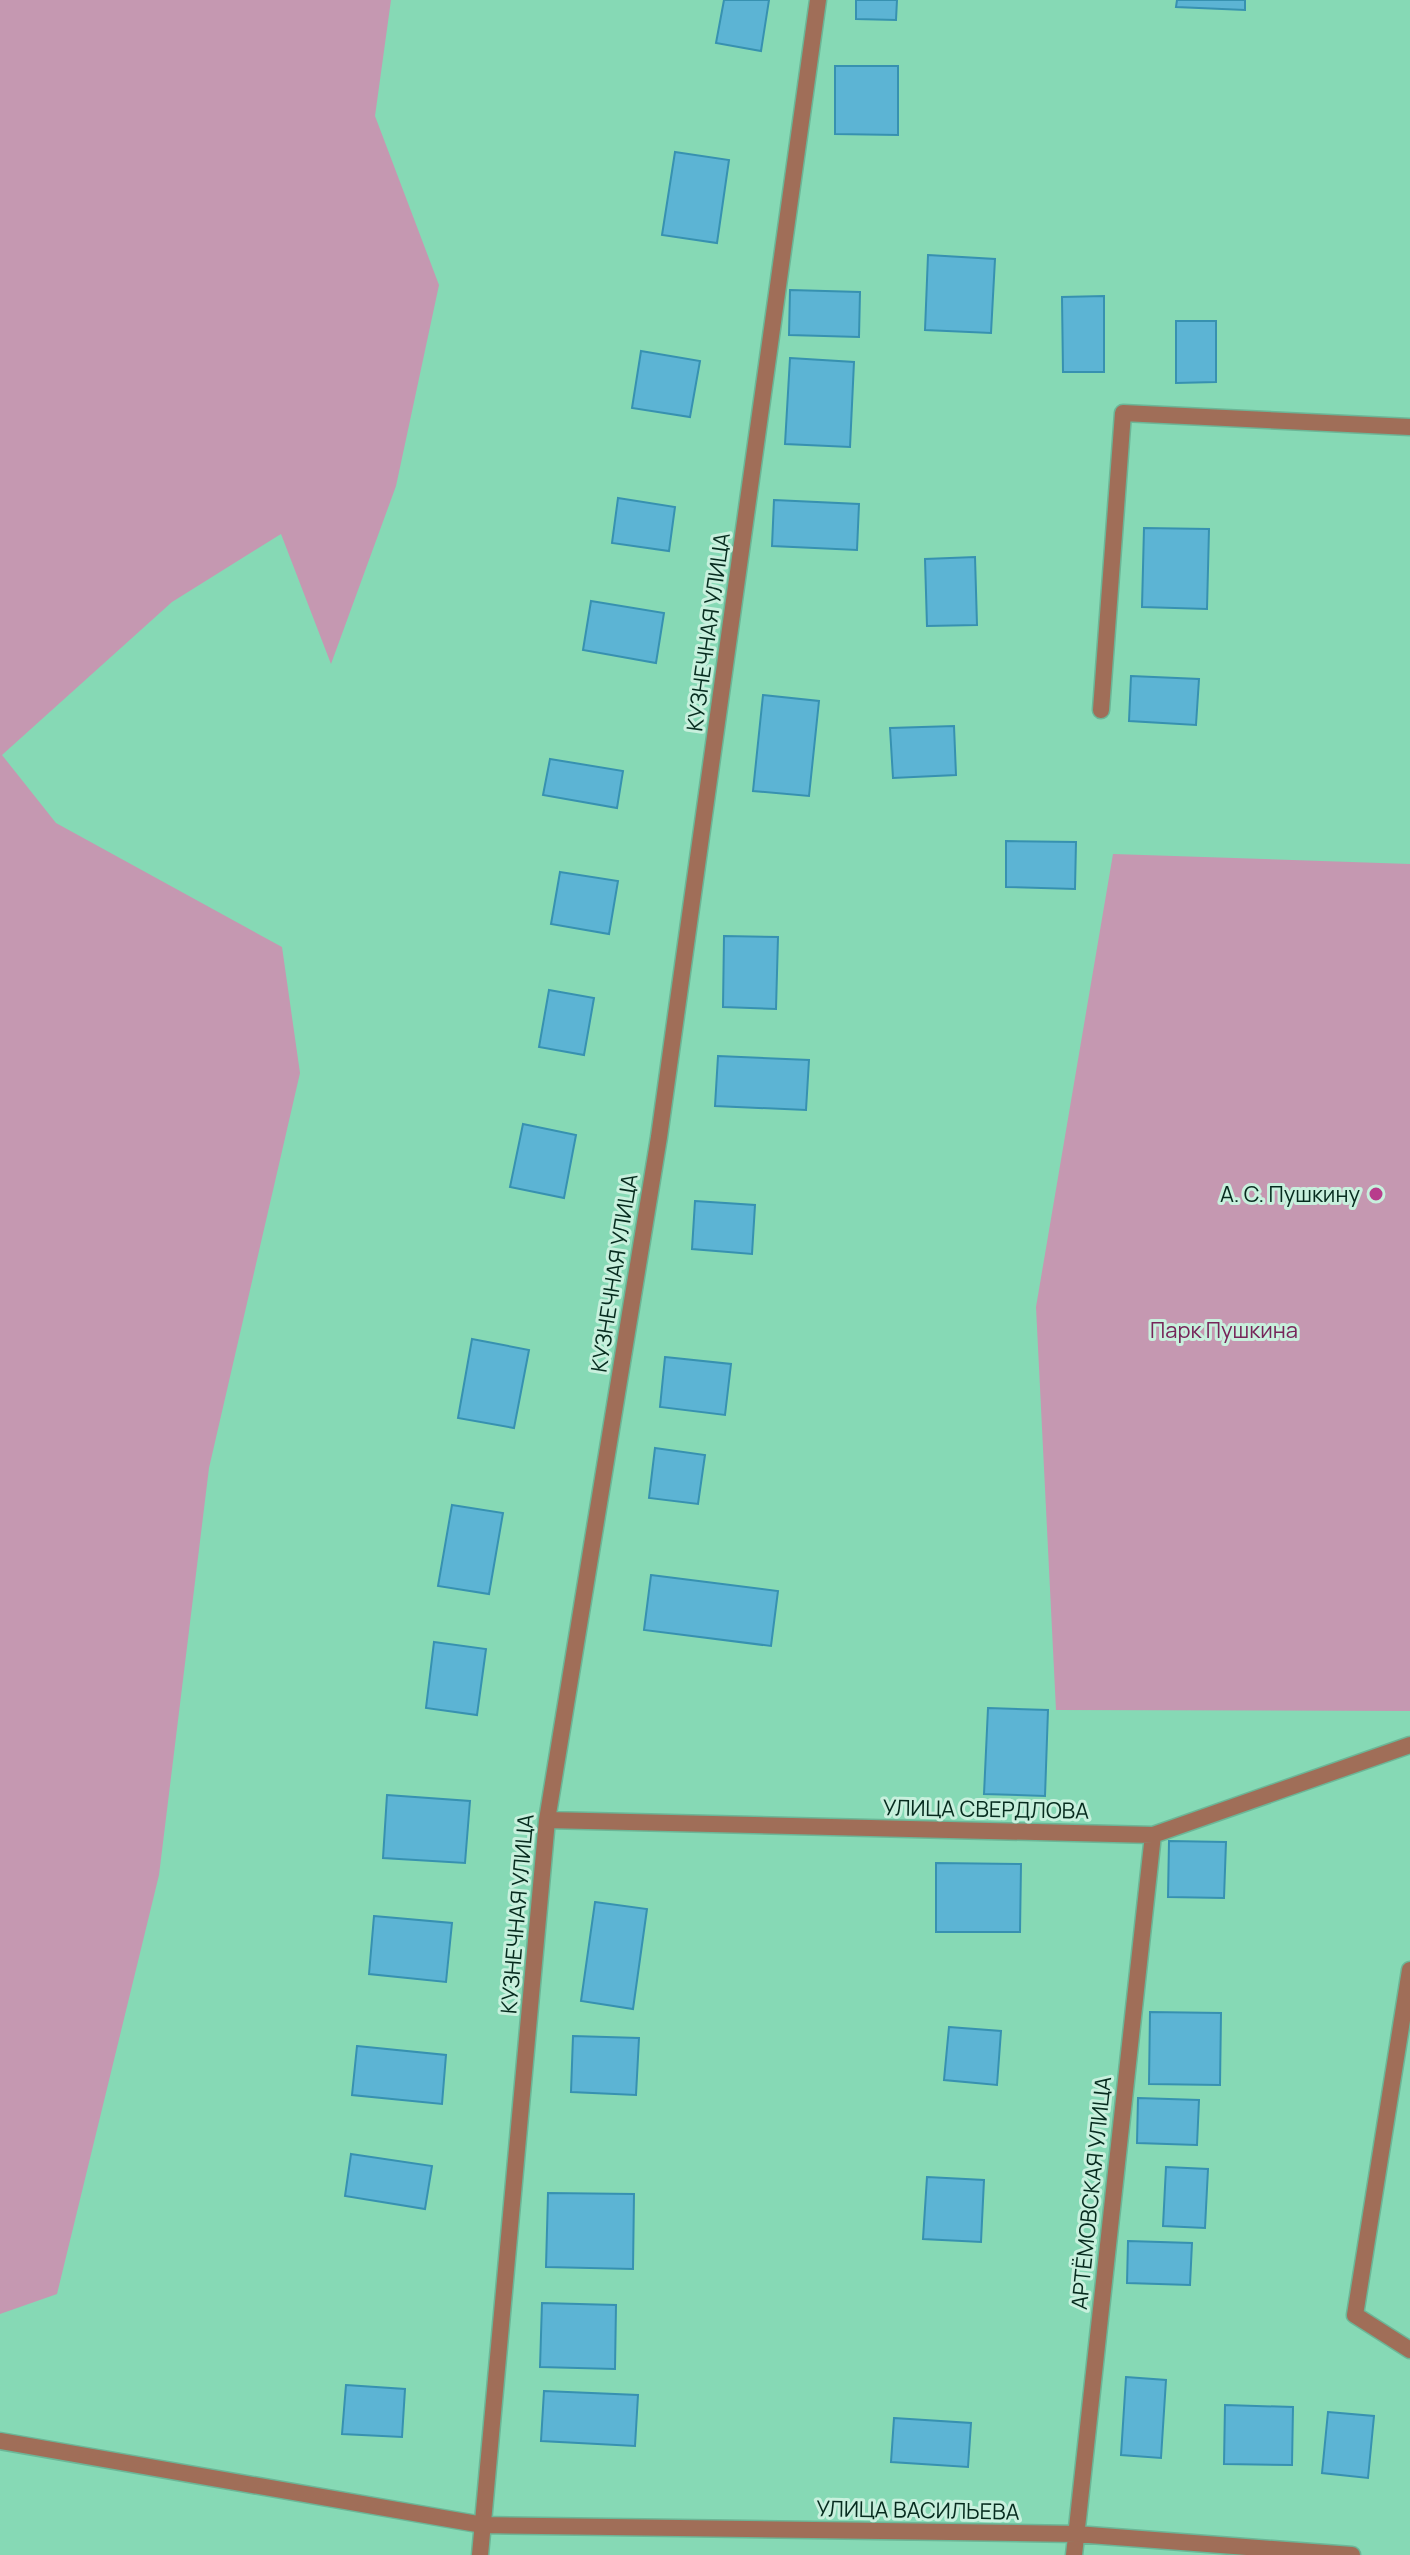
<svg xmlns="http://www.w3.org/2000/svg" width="1410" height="2555" viewBox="0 0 1410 2555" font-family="Manrope,sans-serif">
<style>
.green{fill:#c598b1}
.building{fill:#5cb4d4;stroke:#3791b0;stroke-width:2}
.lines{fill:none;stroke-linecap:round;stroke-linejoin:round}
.service-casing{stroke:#6cb697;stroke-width:19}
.minor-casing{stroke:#6cb697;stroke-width:19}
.service{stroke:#a06e58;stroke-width:16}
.minor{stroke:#a06e58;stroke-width:16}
.poi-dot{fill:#b83c8c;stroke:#c8f0dd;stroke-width:3}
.labels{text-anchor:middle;stroke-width:6;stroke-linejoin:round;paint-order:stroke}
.street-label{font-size:22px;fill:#062b1e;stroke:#c8f0dd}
.poi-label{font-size:22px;fill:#062b1e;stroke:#c8f0dd;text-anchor:end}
.park-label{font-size:22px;fill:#762559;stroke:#c8f0dd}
</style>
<rect width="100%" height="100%" fill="#86d9b5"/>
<path class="green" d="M0 0H391L375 116 439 285 396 486 331 664 281 534 172 602 2 755 56 823 282 947 300 1073 209 1468 159 1875 57 2294 0 2314Z
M1113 854 1410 864V1711L1056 1710 1036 1307Z"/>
<path class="building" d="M724 0H769L761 51 716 43Z
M856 0H897L896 20 856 19Z
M1177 0H1245V10L1176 7Z
M835 66H898V135L835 134Z
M675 152 729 160 717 243 662 235Z
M928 255 995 259 991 333 925 330Z
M790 290 860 292 859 337 789 335Z
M1104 296V372H1063L1062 297Z
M1176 321H1216V382L1176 383Z
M641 351 700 361 690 417 632 408Z
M790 358 854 362 850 447 785 444Z
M618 498 675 507 669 551 612 543Z
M774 500 859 504 857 550 772 546Z
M1144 528 1209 529 1207 609 1142 607Z
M975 557 977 625 927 626 925 559Z
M591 601 664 613 656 663 583 650Z
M1131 676 1199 679 1196 725 1129 721Z
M763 695 819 701 809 796 753 791Z
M954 726 956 775 893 778 890 728Z
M550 759 623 771 617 808 543 795Z
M1006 841 1076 842 1075 889 1006 887Z
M560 872 618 881 609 934 551 924Z
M724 936 778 937 776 1009 723 1007Z
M549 990 594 998 584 1055 539 1047Z
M718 1056 809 1060 806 1110 715 1106Z
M523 1124 576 1135 564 1198 510 1187Z
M695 1201 755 1205 752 1254 692 1249Z
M472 1339 529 1350 514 1428 458 1418Z
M665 1357 731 1364 725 1415 660 1407Z
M655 1448 705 1455 698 1504 649 1498Z
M452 1505 503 1513 489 1594 438 1586Z
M651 1575 778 1591 771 1646 644 1630Z
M434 1642 486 1649 477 1715 426 1708Z
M988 1708 1048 1710 1045 1796 984 1794Z
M387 1795 470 1801 465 1863 383 1858Z
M1169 1841 1226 1842 1224 1898 1168 1897Z
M936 1863 1021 1864 1020 1932H936Z
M595 1902 647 1909 633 2009 581 2001Z
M374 1916 452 1923 446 1982 369 1974Z
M1150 2012 1221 2013 1220 2085 1149 2084Z
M949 2027 1001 2031 997 2085 944 2080Z
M573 2036 639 2038 636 2095 571 2092Z
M357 2046 446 2055 442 2104 352 2095Z
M1138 2098 1199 2100 1197 2145 1137 2143Z
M351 2154 432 2166 425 2209 345 2196Z
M1166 2167 1208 2169 1205 2228 1163 2226Z
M927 2177 984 2180 981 2242 923 2239Z
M548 2193 634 2194 633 2269 546 2267Z
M1128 2241 1192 2243 1190 2285 1127 2283Z
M542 2303 616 2305 615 2369 540 2367Z
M1126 2377 1166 2380 1161 2458 1121 2455Z
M346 2385 405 2389 402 2437 342 2434Z
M544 2391 638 2395 635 2446 541 2441Z
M1225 2405 1293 2407 1292 2465 1224 2464Z
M1328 2412 1374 2416 1368 2478 1322 2473Z
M894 2418 971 2423 968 2467 891 2462Z"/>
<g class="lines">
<defs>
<path id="service" d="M1101 710 1123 413 1410 427
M1410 1970 1355 2315 1410 2350"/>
<path id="minor" d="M547 1820 1153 1835 1410 1745
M0 2441 483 2525 1076 2534 1352 2555
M480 2555 547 1820 659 1137 818 0
M1074 2555 1153 1835"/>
</defs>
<use href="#service" class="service-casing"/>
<use href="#minor" class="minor-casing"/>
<use href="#service" class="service"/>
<use href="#minor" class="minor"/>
</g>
<circle class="poi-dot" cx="1376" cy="1194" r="8"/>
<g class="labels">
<g class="street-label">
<text transform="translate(708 632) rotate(-82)" y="8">КУЗНЕЧНАЯ УЛИЦА</text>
<text transform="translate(614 1273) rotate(-81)" y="8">КУЗНЕЧНАЯ УЛИЦА</text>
<text transform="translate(986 1809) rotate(1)" y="8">УЛИЦА СВЕРДЛОВА</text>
<text transform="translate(517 1914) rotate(-85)" y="8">КУЗНЕЧНАЯ УЛИЦА</text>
<text transform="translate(1091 2193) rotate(-84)" y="8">АРТЁМОВСКАЯ УЛИЦА</text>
<text transform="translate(918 2510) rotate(1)" y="8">УЛИЦА ВАСИЛЬЕВА</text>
</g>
<g class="poi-label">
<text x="1360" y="1202">А. С. Пушкину</text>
</g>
<g class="park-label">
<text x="1224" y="1338">Парк Пушкина</text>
</g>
</g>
</svg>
